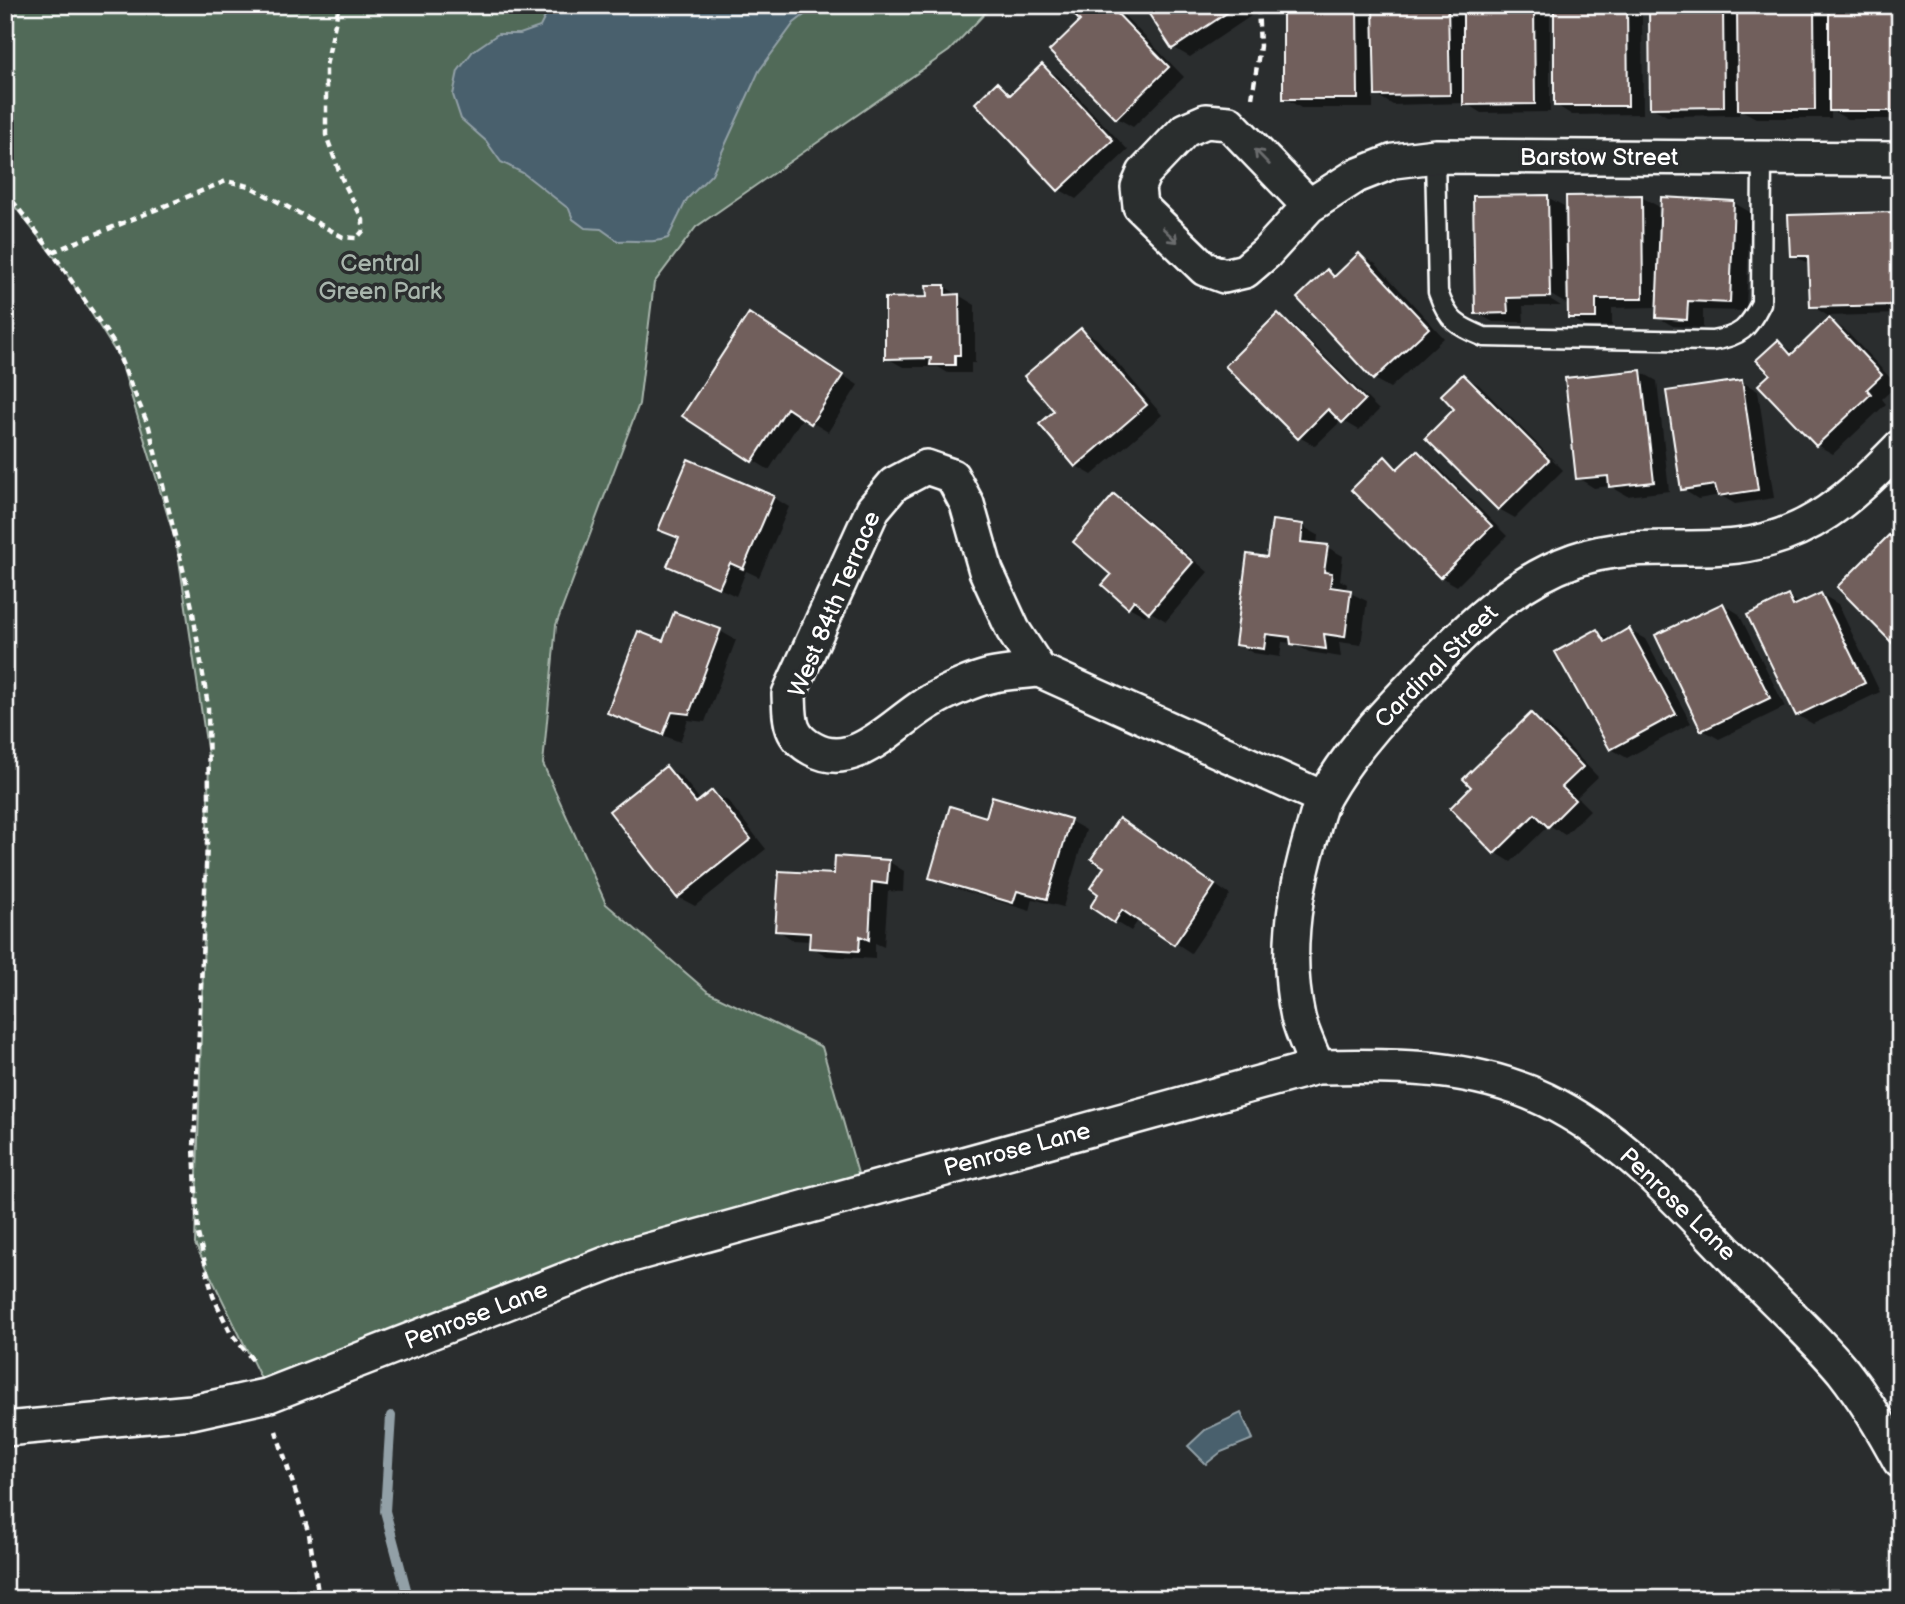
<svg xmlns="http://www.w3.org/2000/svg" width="1905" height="1604" viewBox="0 0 1905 1604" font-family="'Balsamiq Sans',sans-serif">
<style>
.green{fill:#516b59;stroke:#a8b5ac;stroke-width:2}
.water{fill:#49616d;stroke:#92a0a7;stroke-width:2}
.shadow{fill:#0007}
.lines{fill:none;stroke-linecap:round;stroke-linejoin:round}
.stream{stroke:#92a0a7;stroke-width:10}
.building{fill:#715e5b;stroke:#fff;stroke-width:2}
.lane-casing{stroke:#fff;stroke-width:23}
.street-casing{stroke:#fff;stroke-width:38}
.path{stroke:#fff;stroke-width:4.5;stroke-dasharray:7 5;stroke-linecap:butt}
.lane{stroke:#2a2d2e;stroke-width:18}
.street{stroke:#2a2d2e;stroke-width:33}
.oneway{stroke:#6a6c6d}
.labels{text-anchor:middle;stroke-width:7;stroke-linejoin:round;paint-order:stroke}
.street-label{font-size:24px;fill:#fff;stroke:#2a2d2e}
.park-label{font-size:24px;fill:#a8b5ac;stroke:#2a2d2e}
</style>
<rect width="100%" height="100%" fill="#2a2d2e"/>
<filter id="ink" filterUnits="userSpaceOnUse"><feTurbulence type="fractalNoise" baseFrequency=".0143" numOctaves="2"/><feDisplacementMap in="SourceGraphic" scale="14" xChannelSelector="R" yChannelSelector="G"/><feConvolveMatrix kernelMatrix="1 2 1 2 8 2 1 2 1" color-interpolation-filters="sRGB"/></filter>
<g filter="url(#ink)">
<path class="green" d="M5 5H993L949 51 696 227 654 283 639 404 556 625 543 764 606 904 708 992 822 1047 863 1191 269 1395 195 1244 209 762 177 546 120 359 65 271 5 194Z"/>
<path class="water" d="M551 5H817L794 23 759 71 712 174 687 199 668 238C653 244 635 240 618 241L601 229 585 228 573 219 569 209 523 173 501 162 486 141 461 119 453 95 458 71 473 51 498 34H520L540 27Z
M1241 1413 1253 1439 1221 1452 1206 1464 1188 1446 1205 1430Z"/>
<path class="shadow" d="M1071 5H1114L1184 77 1133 127 1117 118 1052 51 1083 21Z
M1145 5H1243L1251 16 1190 57 1174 48Z
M1284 5H1363L1375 13V5H1451L1464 13V5H1550V112L1481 113 1465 103 1393 105 1373 93V108H1301L1285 98Z
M1627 5 1642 14 1643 114 1572 115 1556 105Z
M1650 6H1814L1831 15 1878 6 1886 11H1900V119H1847L1831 110V118H1756L1739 109V115L1667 116 1651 107Z
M1042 67 1058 76 1128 150 1076 199 1060 190 977 103 997 84 1014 94Z
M1547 197 1564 206 1566 296H1569L1641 197 1658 206V233L1734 203 1750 212 1746 311 1703 310V328L1673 326 1657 317 1658 307 1612 308V326H1586L1569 317 1568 305 1544 291 1542 294 1561 306H1523L1524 322H1493L1477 313Z
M1891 214 1900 219V314L1828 316 1812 306 1810 264 1791 255Z
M1360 255 1376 264 1444 338 1390 388 1374 379 1328 271 1337 277Z
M945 287 975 305V363H971V373H948L938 367H903L887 358Z
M1278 316 1294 325 1379 410 1359 430 1342 420 1315 446 1299 437Z
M1829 320 1845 330 1897 385 1882 399 1886 404 1833 454 1817 445 1772 374 1778 342 1795 353Z
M766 325 858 385 828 432 803 417 769 470 753 460Z
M1081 330 1097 339 1162 415 1092 475 1076 466Z
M1641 372 1657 381 1669 491 1627 496 1610 486 1594 488 1578 478Z
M1463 376 1479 385 1563 470 1515 518 1499 509 1457 409Z
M1742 382 1758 391 1774 498 1735 504 1720 495 1698 499 1682 489Z
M1417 452 1433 462 1507 536 1457 586 1441 577 1385 459 1401 468Z
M1114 496 1130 505 1208 572 1166 621 1149 611 1145 616 1129 607Z
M773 497 789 507 759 577 746 571 736 596 669 565 680 539 661 529Z
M1302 526 1318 535 1317 546 1327 547 1343 556 1340 580 1347 584 1346 591 1367 601 1361 645 1339 642 1341 657 1309 652 1293 643 1282 642 1280 657 1253 653 1237 644 1268 559Z
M1821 594 1838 604 1880 692 1813 724 1797 715 1788 597 1801 604Z
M1723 604 1739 614 1785 707 1719 739 1703 730Z
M1629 630 1645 639 1691 723 1627 758 1611 749 1597 631 1612 640Z
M720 631 736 640 705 722 688 720 680 742 626 721 610 712 664 643Z
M1531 716 1548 725 1598 777 1577 797 1590 810 1565 835 1549 825 1511 862 1495 852 1474 787Z
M666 768 682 777 701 801 712 792 728 801 766 849 695 906 678 897Z
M987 819 1070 821 1086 830 1063 907 1033 899 1030 911 948 886 932 877Z
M1135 830 1230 895 1191 953 1139 919 1131 931 1092 907Z
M888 861 904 871 903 892 888 891 884 947 875 943V959L827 956 811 947V941L793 940 777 930 836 876Z"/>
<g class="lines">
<path class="stream" d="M391 1416 385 1511 407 1593 405 1599"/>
</g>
<path class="building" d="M1069 5H1109L1169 67 1116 119 1049 51 1080 21 1067 7Z
M1143 5H1235L1236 7 1172 49Z
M1283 5H1357L1358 99H1283Z
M1373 5H1448L1450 95 1375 96Z
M1463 5H1534L1535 104 1463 105Z
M1554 5H1627L1628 106H1554Z
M1649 5H1723L1724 107 1650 108Z
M1737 5H1814L1815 110H1738Z
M1829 5H1879V9H1900V111H1829Z
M1042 64 1113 140 1058 191 975 103 997 82 1010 95Z
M1548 195 1550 297 1507 298 1508 313 1475 314 1473 196Z
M1642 195 1643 299H1596V318H1568L1566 196Z
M1661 197 1734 201 1730 303 1688 301 1687 320 1656 318Z
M1892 212 1895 305 1810 307 1808 256H1790L1788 215Z
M1359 253 1429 328 1373 380 1297 298 1327 269 1334 277Z
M926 285H945V295L959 294 960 355H955V365H930L931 358 885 359V298L927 297Z
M749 313 843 375 811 424 787 408 752 462 682 416Z
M1278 313 1365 400 1342 423 1328 409 1298 439 1225 366Z
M1829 318 1882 375 1867 389 1871 394 1816 446 1758 385 1770 374 1756 360 1778 340 1791 355Z
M1081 328 1147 405 1075 467 1039 424 1054 411 1024 376Z
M1641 370 1654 482 1609 487 1608 476 1576 479 1565 378Z
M1463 374 1549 460 1498 510 1425 438 1454 409 1441 395Z
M1742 380 1758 490 1718 496 1715 485 1681 490 1666 391Z
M1417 450 1492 526 1440 578 1351 490 1385 456 1397 469Z
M688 459 774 496 743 569 730 563 719 588 667 566 679 538 658 530Z
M1114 494 1193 562 1149 613 1134 600 1128 608 1102 585 1111 575 1073 542Z
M1272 520 1303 524 1301 542 1328 545 1324 572 1332 573 1330 587 1351 590 1345 637 1324 634 1326 649 1291 644 1290 637 1266 634 1264 649 1235 645 1247 554 1267 557Z
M1889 535 1900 546V651L1837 587Z
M1821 593 1865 683 1796 716 1747 615 1788 595 1793 606Z
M1723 603 1770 698 1701 731 1655 635Z
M674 612 721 629 689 714 672 712 663 735 607 713 638 631 663 641Z
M1629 628 1676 714 1610 750 1555 652 1597 629 1605 642Z
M1531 713 1583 767 1562 787 1575 800 1548 827 1535 814 1494 854 1450 808 1471 787 1463 779Z
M666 766 696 803 712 790 751 839 677 898 609 811Z
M992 796 1071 819 1047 899 1017 891 1013 903 929 878 950 806 986 817Z
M1119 818 1215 885 1174 945 1122 910 1114 923 1090 907 1098 894 1090 888 1104 867 1091 859Z
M835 856 889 860 887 884 872 882 869 940 860 936 859 951 809 948 810 933 775 931 779 871 834 874Z"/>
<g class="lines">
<defs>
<path id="lane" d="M1435 156 1438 292C1448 321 1457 326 1484 337L1712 341C1741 336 1748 329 1761 303L1762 157"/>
<path id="street" d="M1309 206 1229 123 1206 121 1185 130 1144 173 1138 187 1140 206 1205 269 1224 276 1245 271 1266 253 1309 206 1356 176 1394 161 1435 156 1900 159
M926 467 952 476 967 504 986 571 1013 630 1039 670C1023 672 1006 672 990 676 973 680 946 692 931 701 896 720 856 773 813 749 788 736 790 719 789 694L873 509 894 484Z
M1039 670 1323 798
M1317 1067C1311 1051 1302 1034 1298 1017 1285 958 1293 898 1310 840 1315 826 1317 808 1325 795 1353 746 1393 705 1432 665 1473 622 1518 580 1575 560 1629 541 1683 552 1737 546 1810 537 1851 497 1900 447
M5 1429 192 1412 269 1395 624 1257 1317 1067C1394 1065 1475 1065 1546 1100 1624 1138 1680 1203 1739 1264 1772 1298 1813 1335 1843 1371 1865 1399 1883 1429 1900 1461"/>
</defs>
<use href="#lane" class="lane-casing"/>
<use href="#street" class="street-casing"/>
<path class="path" d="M1252 98 1260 46 1258 5
M5 191 52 252 113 342 149 427 192 607 208 706 209 797 194 1147 198 1234 213 1296 230 1332 255 1363
M52 252 226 181 249 186 343 237 357 238 363 231V220L342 179 326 135V66L339 5
M276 1431 309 1534 319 1599"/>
<use href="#lane" class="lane"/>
<use href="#street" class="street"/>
</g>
<defs><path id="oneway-shaft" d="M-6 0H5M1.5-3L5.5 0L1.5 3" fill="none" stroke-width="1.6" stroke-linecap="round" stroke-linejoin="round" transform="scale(1.75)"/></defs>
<g class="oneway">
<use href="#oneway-shaft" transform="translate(1262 157) rotate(-134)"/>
<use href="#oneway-shaft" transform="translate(1170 235) rotate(44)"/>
</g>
</g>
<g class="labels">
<g class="street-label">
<text x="1599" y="165">Barstow Street</text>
<text transform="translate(834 604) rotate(-67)" y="8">West 84th Terrace</text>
<text transform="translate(1436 666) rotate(-45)" y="8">Cardinal Street</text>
<text transform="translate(1017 1149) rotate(-15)" y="8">Penrose Lane</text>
<text transform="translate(1678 1204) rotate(44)" y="8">Penrose Lane</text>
<text transform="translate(476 1315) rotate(-21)" y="8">Penrose Lane</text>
</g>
<g class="park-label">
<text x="380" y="271">Central<tspan x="380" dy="28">Green Park</tspan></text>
</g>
</g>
<rect width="1905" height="1604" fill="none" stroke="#2a2d2e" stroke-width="28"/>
<rect x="14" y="14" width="1877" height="1576" fill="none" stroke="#fff" stroke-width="2.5" filter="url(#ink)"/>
</svg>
